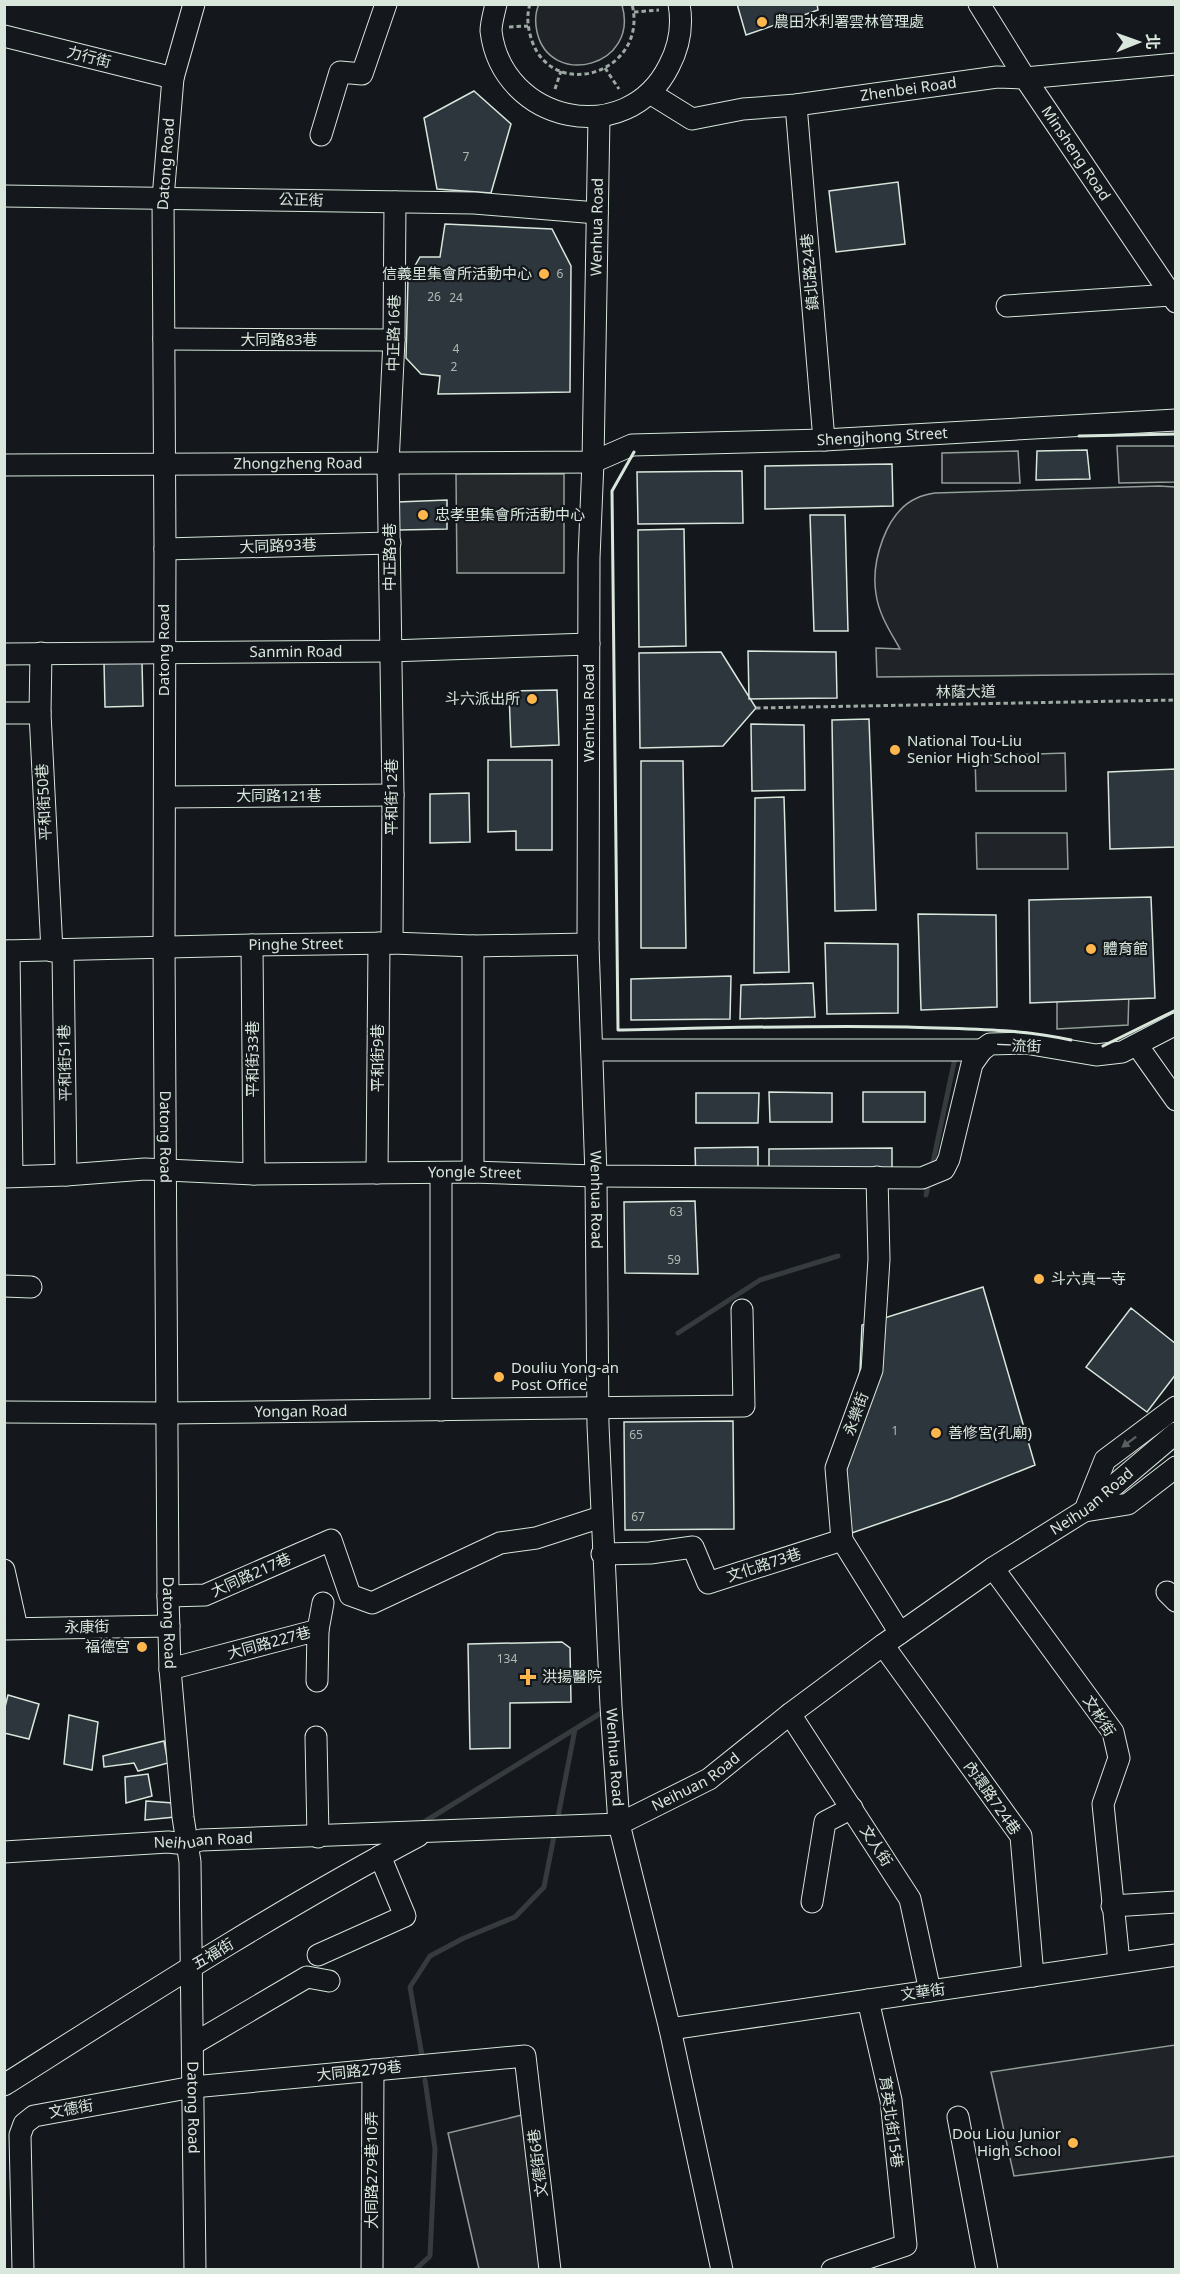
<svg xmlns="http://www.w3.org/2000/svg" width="1180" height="2274" viewBox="0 0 1180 2274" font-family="'Noto Sans','Noto Sans TC',sans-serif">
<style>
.green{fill:#202428;stroke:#939e99;stroke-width:1.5}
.parking{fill:#24282b;stroke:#939e99;stroke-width:1.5}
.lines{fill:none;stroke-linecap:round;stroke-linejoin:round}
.stream{stroke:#363b3e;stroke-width:5}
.building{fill:#2c363c;stroke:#d8e6dc;stroke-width:1.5}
.minor-casing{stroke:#d8e6dc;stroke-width:23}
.path{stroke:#9da8a2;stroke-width:3;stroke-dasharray:4.5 3;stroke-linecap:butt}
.minor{stroke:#14181c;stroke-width:21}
.wall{stroke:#d8e6dc;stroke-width:3}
.oneway{fill:#59605f}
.poi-dot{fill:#ffb74d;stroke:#14181c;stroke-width:2}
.labels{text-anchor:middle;stroke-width:4.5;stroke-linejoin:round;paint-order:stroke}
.number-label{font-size:12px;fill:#adbab4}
.poi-label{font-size:15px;fill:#d8e6dc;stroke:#14181c;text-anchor:start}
.street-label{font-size:15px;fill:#d8e6dc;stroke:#14181c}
</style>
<rect width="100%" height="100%" fill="#14181c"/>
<path class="green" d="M539 4 622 5C640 67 550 89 537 32 535 23 535 13 539 4Z
M1117 446H1175V482L1119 483Z
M1018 451 1020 483H942V453Z
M1159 486 1175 487V674L877 677 876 648 900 649C890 631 879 615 876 594 871 563 885 512 917 498 923 495 929 494 935 493Z
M1065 753 1066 791H976L975 756Z
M976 833H1067L1068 869H977Z
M1129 991 1128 1025 1057 1029V992Z
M1175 2045V2156L1014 2176 991 2072Z
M526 2114 545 2269H479L448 2133Z"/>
<path class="parking" d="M456 474H564V573H457Z"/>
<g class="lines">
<path class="stream" d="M932 1167 955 1058
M926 1195 929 1182
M678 1333 760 1280 838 1256
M557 1822 575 1729
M419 1825 601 1713
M422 2056 410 1987 430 1956 464 1938 515 1917 544 1887 555 1831
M415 2270 430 2256 435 2149 425 2080"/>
</g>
<path class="building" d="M737 4H817L818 10 746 35Z
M474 91 511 124 491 193 437 189 424 118Z
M898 182 905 244 836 252 829 191Z
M445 224 552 229 571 266 570 392 438 394 440 376 421 374 406 358 408 278 420 257H440Z
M1087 450 1090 479 1036 480 1037 451Z
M892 464 893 506 765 509V466Z
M742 471 743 523 638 524 637 472Z
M447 500V529L399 530 398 502Z
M810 515H845L848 631H814Z
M684 529 686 646 639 647 638 530Z
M748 651 836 652 837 698 749 699Z
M721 652 756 708 723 746 640 748 639 653Z
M104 662H142L143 706 105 707Z
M557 690 559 745 511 747 509 691Z
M869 719 876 910 835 911 832 720Z
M751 724 804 725 805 790 752 791Z
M488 760H552V850H516V831L488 832Z
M641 761H683L686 948H641Z
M1176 769V847L1110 849 1108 772Z
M469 793 470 842 430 843V794Z
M784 797 789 972 754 973 755 798Z
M1151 897 1155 998 1030 1003 1029 900Z
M918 914 996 915 997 1007 921 1010Z
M825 943 898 944V1013L827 1014Z
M731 976 730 1019 631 1020V979Z
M813 983 815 1017 740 1019 741 985Z
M769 1092 832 1093V1122H770Z
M863 1092H925V1122H863Z
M696 1093H759L758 1123H696Z
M758 1147V1183H696L695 1148Z
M892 1148V1186L769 1187V1149Z
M695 1201 698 1274 625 1273 624 1202Z
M983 1287 1035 1465 950 1499 843 1536 838 1477 860 1371 862 1325Z
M1131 1308 1176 1344V1374L1147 1412 1086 1367Z
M733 1421 734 1529 625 1530 624 1422Z
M562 1642 570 1648 571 1702 510 1703V1748L470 1749 468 1644Z
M8 1695 39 1704 29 1739 4 1733V1711Z
M69 1715 98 1722 92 1770 64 1764Z
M164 1741 168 1763 138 1771 134 1763 104 1767 103 1756Z
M148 1774 152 1796 126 1803 125 1777Z
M146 1801 173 1803 175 1817 145 1820Z"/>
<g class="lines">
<defs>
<g id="minor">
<path id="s1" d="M194 4 173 78 163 198 165 549 164 946 168 1596 170 1669 183 1817 190 1862 195 2270"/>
<path d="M496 4C494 13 491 23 491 31 502 123 627 150 669 66 679 47 683 26 679 4"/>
<path id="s2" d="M979 4 1025 78 1176 302"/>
<path d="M4 36 173 78"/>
<path id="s3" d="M650 93 692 119 743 109 796 105 997 77 1025 78 1176 64"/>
<path d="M796 105 824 440"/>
<path id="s4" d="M599 117 593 462 589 558 588 944 596 1176 598 1425 611 1706 619 1824 670 2029 722 2270"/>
<path d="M321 135 340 72 362 74 386 4"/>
<path d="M4 196 474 203 597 213"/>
<path d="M1007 306 1171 295"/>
<path d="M164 339 394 340"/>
<path id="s5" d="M4 465 593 462 632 445 824 440 1176 420"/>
<path d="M165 549 390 543"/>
<path d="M41 653 40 713 52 951"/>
<path id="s6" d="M4 654 390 651 589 644"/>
<path d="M4 713H40"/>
<path d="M165 797 393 795"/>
<path d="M392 943 393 795 388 464 394 340 395 202"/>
<path d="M252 945 254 1174"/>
<path d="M473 946V1172"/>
<path id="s7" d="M4 951 252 945 392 943 473 946 588 944"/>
<path d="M9 951 12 1176"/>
<path d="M63 951 66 1175"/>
<path d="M1137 1045 1176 1100"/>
<path d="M592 1050H982"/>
<path d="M377 1173 379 943"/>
<path d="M441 1174V1410"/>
<path id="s8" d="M4 1177 66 1175 145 1169 254 1174 473 1172 596 1176 922 1178 944 1169 949 1159 972 1064 982 1050 990 1044 1025 1043 1096 1055 1122 1052 1176 1024"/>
<path d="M877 1177 879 1259 872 1370 836 1468 842 1540 900 1633"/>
<path d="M4 1286 31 1287"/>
<path id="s9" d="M4 1412 167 1413 744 1406 742 1310"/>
<path d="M1087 1505 1105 1460 1176 1407"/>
<path d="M1085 1511 1128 1504 1176 1467"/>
<path d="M602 1554 650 1553 693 1547 708 1583 842 1540"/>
<path d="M993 1568 1113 1732 1119 1758 1103 1804 1119 1962"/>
<path d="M4 1570 17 1628"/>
<path d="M1167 1592 1176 1601"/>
<path d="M168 1596 205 1595 331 1540 350 1595 372 1603 500 1543 536 1538 601 1517"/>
<path d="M4 1629 169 1626"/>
<path d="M318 1630 323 1603"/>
<path d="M883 1645 1021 1836 1033 1976"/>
<path d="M170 1669 318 1630 317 1681"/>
<path d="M790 1714 910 1899 930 1991"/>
<path d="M316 1737 318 1837"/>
<path id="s10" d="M4 1852 168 1842 186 1844 201 1840 619 1824 709 1779 790 1714 883 1645 993 1568 1084 1511 1176 1433"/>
<path d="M812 1902 825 1822 852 1808"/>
<path d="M1112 1906 1176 1902"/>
<path d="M318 1955 405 1916 380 1856"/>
<path d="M670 2029 1176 1955"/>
<path d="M193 2044 307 1977 329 1981"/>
<path d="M4 2085C140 1999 276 1911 418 1836"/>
<path d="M958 2117 987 2270"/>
<path d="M23 2270 20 2135 24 2124 34 2116 193 2087 525 2056 550 2270"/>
<path d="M372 2270 373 2070"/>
<path d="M832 2270 906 2245 891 2100 868 2000"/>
</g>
</defs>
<use href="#minor" class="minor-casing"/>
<path class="path" d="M530 4C526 17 528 29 532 41 554 103 649 72 632 4
M634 12 659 10
M509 27 528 26
M605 68 619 89
M555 89 561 71
M756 708 1176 700"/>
<use href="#minor" class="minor"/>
<path class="wall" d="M1079 436 1176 434
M634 452 612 491 618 1030C714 1028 810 1025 907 1027 962 1029 1017 1028 1071 1040
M1103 1046 1176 1010"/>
</g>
<defs><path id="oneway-solid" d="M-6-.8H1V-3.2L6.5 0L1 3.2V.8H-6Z" transform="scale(1.5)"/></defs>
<use class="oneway" href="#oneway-solid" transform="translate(1129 1442) rotate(143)"/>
<g class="poi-dot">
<circle cx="762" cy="22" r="6"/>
<circle cx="544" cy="274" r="6"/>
<circle cx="423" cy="515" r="6"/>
<circle cx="532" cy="699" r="6"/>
<circle cx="895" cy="750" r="6"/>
<circle cx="1091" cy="949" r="6"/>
<circle cx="1039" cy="1279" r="6"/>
<circle cx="499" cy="1377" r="6"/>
<circle cx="936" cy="1433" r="6"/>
<circle cx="142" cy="1647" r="6"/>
<path d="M525 1668h6v6h6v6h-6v6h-6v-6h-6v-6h6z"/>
<circle cx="1073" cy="2143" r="6"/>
</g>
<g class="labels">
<g class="number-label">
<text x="466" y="161">7</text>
<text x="560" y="278">6</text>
<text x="434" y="301">26</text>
<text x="456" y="302">24</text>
<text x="456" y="353">4</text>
<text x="454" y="371">2</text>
<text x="676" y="1216">63</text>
<text x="674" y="1264">59</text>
<text x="895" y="1435">1</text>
<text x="636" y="1439">65</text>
<text x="638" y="1521">67</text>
<text x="507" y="1663">134</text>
</g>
<g class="poi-label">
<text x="774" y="27">農田水利署雲林管理處</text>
<text x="532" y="279" text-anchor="end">信義里集會所活動中心</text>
<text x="435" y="520">忠孝里集會所活動中心</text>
<text x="520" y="704" text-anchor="end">斗六派出所</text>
<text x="907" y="746">National Tou-Liu<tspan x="907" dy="17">Senior High School</tspan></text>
<text x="1103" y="954">體育館</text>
<text x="1051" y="1284">斗六真一寺</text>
<text x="511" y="1373">Douliu Yong-an<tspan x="511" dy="17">Post Office</tspan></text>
<text x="948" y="1438">善修宮(孔廟)</text>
<text x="130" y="1652" text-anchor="end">福德宮</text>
<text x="542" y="1682">洪揚醫院</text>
<text x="1061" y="2139" text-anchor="end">Dou Liou Junior<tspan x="1061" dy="17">High School</tspan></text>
</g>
<g class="street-label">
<text transform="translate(89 57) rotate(14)" y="5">力行街</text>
<text dy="5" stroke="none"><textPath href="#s3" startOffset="268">Zhenbei Road</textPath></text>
<text dy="5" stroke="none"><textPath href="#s2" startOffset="178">Minsheng Road</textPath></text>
<text transform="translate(166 164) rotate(-86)" y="5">Datong Road</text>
<text transform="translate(301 200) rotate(1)" y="5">公正街</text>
<text transform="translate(597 227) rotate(-89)" y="5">Wenhua Road</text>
<text transform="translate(810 272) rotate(-95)" y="5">鎮北路24巷</text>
<text transform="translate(394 333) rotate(-89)" y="5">中正路16巷</text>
<text x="279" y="345">大同路83巷</text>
<text dy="5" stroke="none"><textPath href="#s5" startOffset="882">Shengjhong Street</textPath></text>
<text dy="5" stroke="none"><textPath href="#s5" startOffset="294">Zhongzheng Road</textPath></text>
<text transform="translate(278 546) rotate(-2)" y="5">大同路93巷</text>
<text transform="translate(390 557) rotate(-90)" y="5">中正路9巷</text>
<text transform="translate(164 650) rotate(-90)" y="5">Datong Road</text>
<text dy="5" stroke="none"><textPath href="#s6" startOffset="292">Sanmin Road</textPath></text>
<text transform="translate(966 692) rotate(-1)" y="5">林蔭大道</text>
<text transform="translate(589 713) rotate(-90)" y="5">Wenhua Road</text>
<text x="279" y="801">大同路121巷</text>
<text transform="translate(392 797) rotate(-90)" y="5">平和街12巷</text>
<text transform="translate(44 802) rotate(-93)" y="5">平和街50巷</text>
<text dy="5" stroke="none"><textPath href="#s7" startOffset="292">Pinghe Street</textPath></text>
<text transform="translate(1019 1046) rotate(2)" y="5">一流街</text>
<text transform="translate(378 1058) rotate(-90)" y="5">平和街9巷</text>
<text transform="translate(253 1059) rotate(-90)" y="5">平和街33巷</text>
<text transform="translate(65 1063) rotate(-91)" y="5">平和街51巷</text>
<text dy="5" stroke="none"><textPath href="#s1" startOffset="1136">Datong Road</textPath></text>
<text dy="5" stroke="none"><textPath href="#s8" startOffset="471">Yongle Street</textPath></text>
<text dy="5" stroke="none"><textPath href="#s4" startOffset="1083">Wenhua Road</textPath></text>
<text dy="5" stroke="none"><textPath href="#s9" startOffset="297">Yongan Road</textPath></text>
<text transform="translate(856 1414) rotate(-70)" y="5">永樂街</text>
<text dy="5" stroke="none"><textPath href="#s10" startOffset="1190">Neihuan Road</textPath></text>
<text transform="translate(764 1565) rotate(-18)" y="5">文化路73巷</text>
<text transform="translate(251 1575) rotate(-24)" y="5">大同路217巷</text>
<text dy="5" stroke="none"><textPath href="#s1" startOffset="1622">Datong Road</textPath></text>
<text transform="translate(87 1627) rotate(-1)" y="5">永康街</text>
<text transform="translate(269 1643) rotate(-15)" y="5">大同路227巷</text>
<text transform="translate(1099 1716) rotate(57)" y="5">文彬街</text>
<text dy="5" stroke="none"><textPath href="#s4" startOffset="1641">Wenhua Road</textPath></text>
<text dy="5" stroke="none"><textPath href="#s10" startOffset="704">Neihuan Road</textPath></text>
<text transform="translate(992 1798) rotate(55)" y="5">內環路724巷</text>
<text dy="5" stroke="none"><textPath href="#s10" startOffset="200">Neihuan Road</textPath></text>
<text transform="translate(876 1846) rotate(57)" y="5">文人街</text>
<text transform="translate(213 1954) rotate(-31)" y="5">五福街</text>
<text transform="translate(923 1992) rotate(-8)" y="5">文華街</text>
<text transform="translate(359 2071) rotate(-6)" y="5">大同路279巷</text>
<text dy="5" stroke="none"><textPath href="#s1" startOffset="2108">Datong Road</textPath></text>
<text transform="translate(71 2109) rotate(-10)" y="5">文德街</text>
<text transform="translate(891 2122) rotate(82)" y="5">育英北街15巷</text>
<text transform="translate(538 2163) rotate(-97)" y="5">文德街6巷</text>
<text transform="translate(372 2170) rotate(-90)" y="5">大同路279巷10弄</text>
</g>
</g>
<rect width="1180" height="2274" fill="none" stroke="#d8e6dc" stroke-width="12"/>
<g transform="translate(1138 42) rotate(89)" stroke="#14181c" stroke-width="4.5" paint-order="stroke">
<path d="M0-4.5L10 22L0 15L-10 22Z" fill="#d8e6dc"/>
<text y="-9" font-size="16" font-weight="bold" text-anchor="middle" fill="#d8e6dc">北</text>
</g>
</svg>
